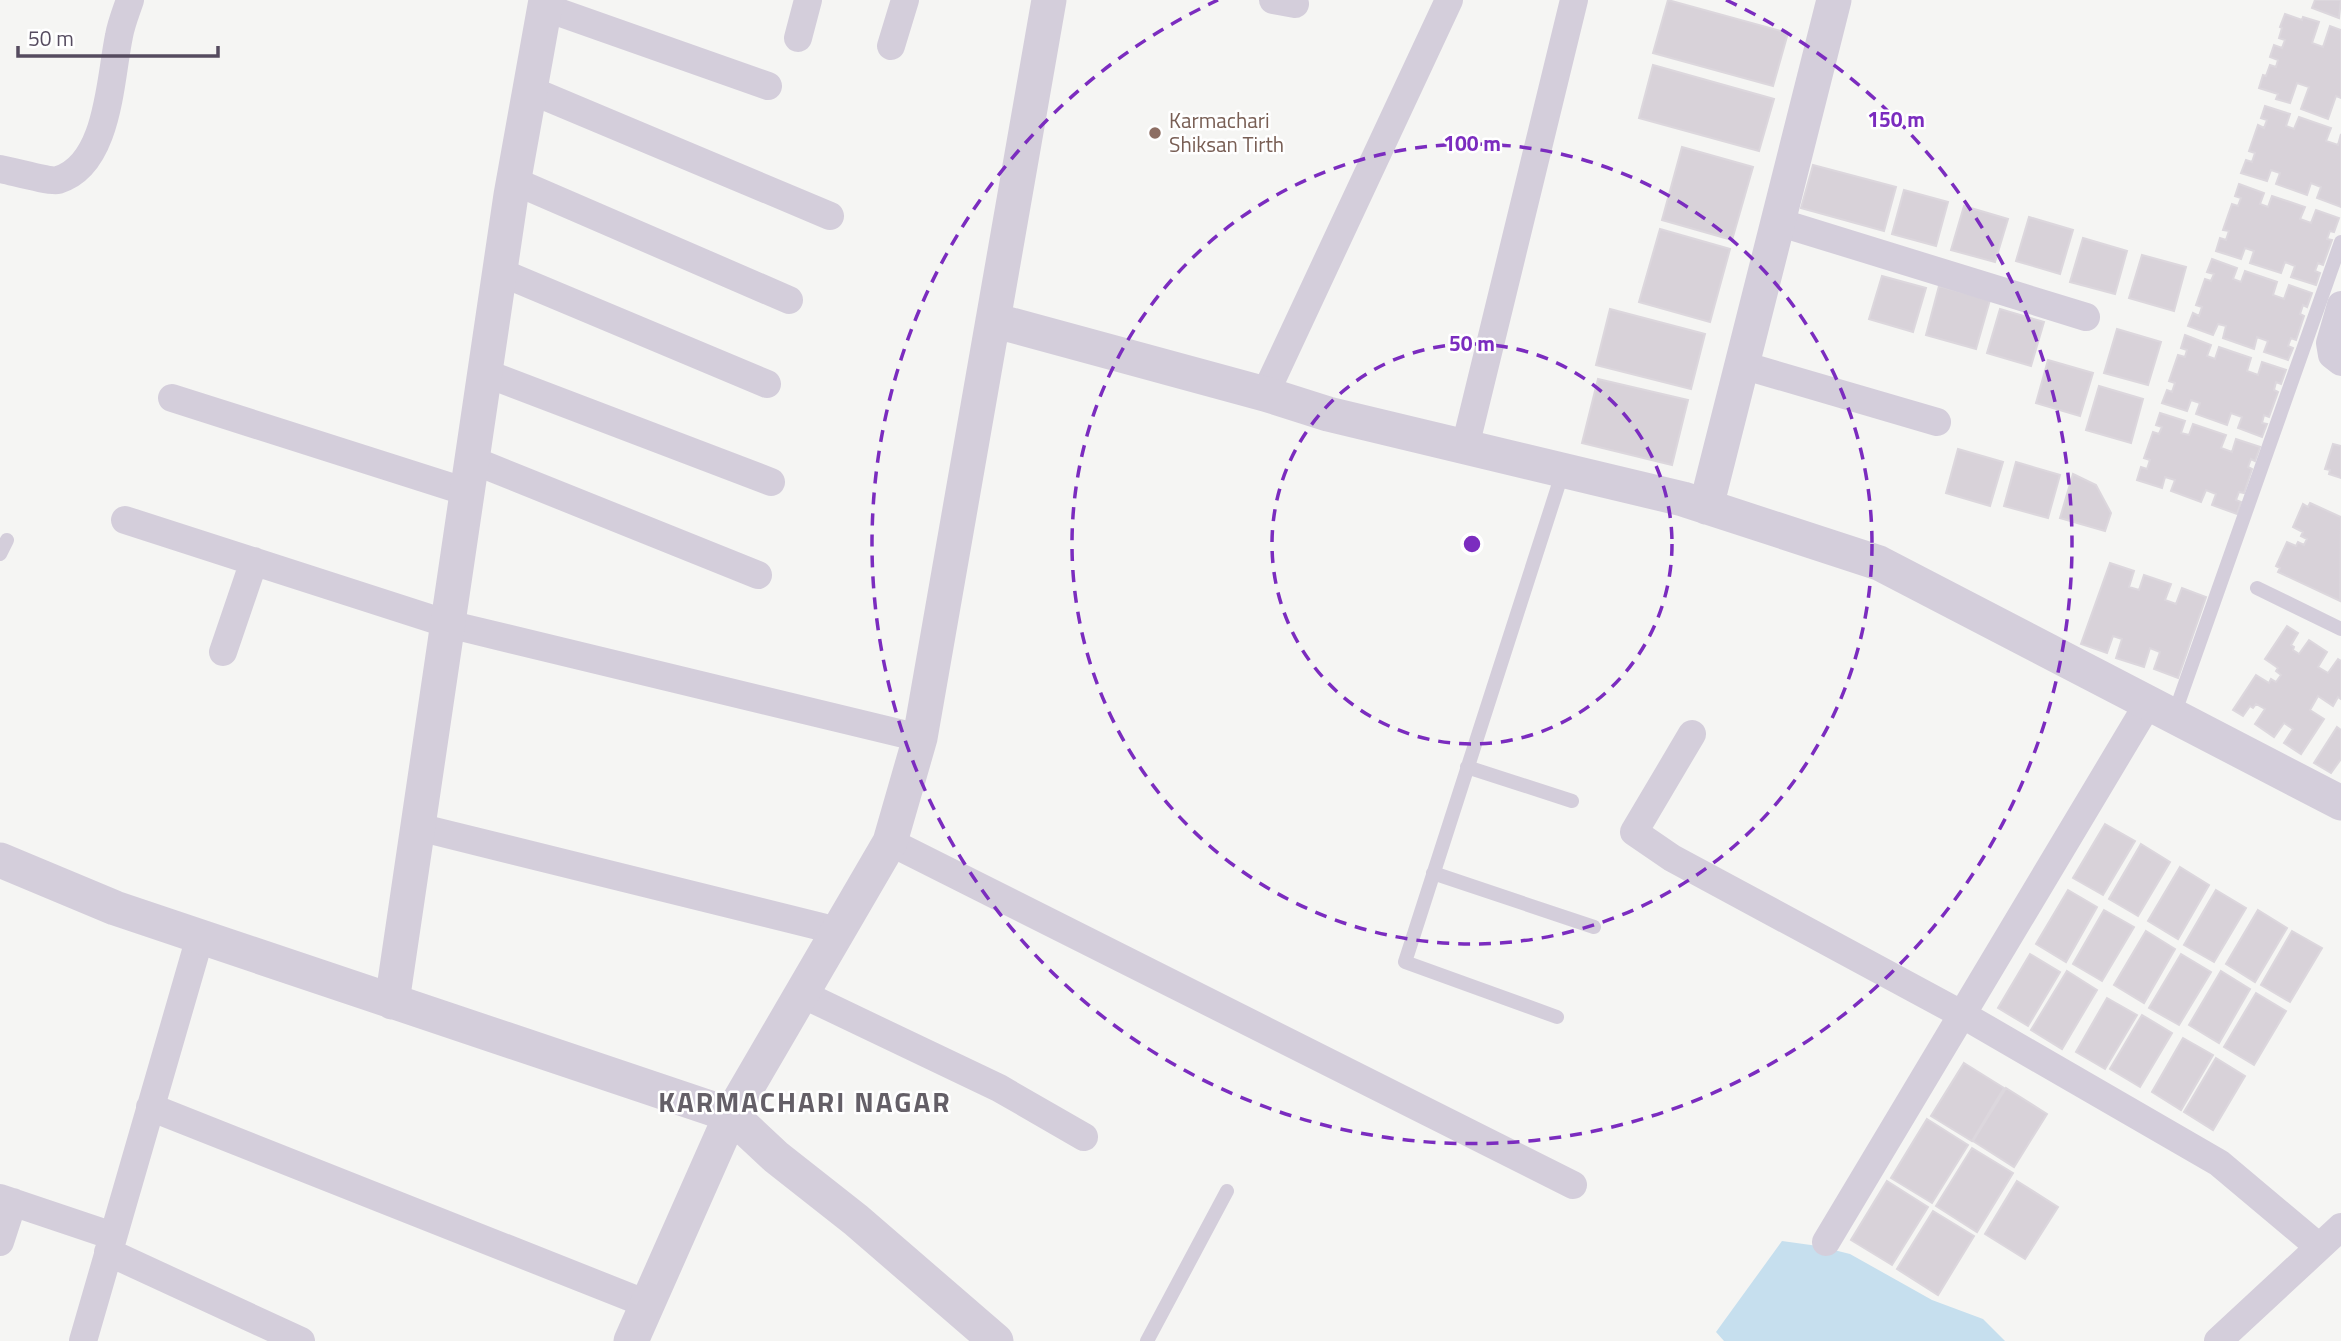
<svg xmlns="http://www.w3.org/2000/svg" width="2341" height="1341" viewBox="0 0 2341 1341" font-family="'Titillium Web',sans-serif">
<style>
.green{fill:#c6dfee}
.building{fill:#d8d2d9;stroke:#dcd7dd;stroke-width:2}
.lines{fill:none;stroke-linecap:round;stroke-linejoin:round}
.service{stroke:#d4cedb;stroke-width:14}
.minor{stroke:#d4cedb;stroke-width:28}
.tertiary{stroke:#d4cedb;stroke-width:35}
.ring{fill:none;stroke:#7b2cbf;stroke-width:3.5;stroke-dasharray:12 9}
.education-dot{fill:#8d6e63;stroke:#fff;stroke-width:2.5}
.labels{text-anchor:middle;stroke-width:5;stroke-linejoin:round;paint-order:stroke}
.education-label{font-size:21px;fill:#785e54;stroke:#fff;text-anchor:start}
.district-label{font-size:28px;font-weight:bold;letter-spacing:2px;fill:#645f67;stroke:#fff}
.centre{fill:#7b2cbf;stroke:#fff;stroke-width:3.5}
.ring-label{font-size:21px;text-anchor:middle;font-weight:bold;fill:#7b2cbf;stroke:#fff;stroke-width:5;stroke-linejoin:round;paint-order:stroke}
</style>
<rect width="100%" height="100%" fill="#f5f5f3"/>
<path class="green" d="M1782 1241 1818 1246 1850 1254 1932 1300 1983 1319 2005 1341H1724L1716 1332Z"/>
<path class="building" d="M1668 0 1788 33 1773 86 1653 53Z
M2315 0H2341L2339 18 2312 8Z
M2285 14 2302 20 2303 17 2319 22 2312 43 2323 47 2330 26 2341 30V98L2336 96 2328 119 2301 109 2309 87 2297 83 2290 103 2276 99 2278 94 2259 88 2263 75 2266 76 2270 65 2276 67 2278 60 2270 57 2274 45 2282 48 2285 40 2279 38 2282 28 2280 27Z
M1653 65 1774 99 1759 151 1639 118Z
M2265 106 2290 114 2286 126 2294 129 2299 117 2331 128 2326 141 2338 145 2341 134V207L2317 198 2321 187 2311 183 2307 195 2276 184 2280 173 2271 170 2267 181 2241 173 2246 160 2252 162 2255 153 2249 151 2258 125 2264 128 2267 120 2261 118Z
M1682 147 1753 167 1732 240 1662 220Z
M1813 165 1896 187 1884 231 1801 208Z
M2239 184 2264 193 2260 204 2268 207 2272 196 2305 207 2300 219 2311 223 2316 210 2339 218 2334 232 2330 231 2327 239 2332 240 2323 265 2318 263 2315 271 2320 273 2316 285 2291 277 2295 266 2285 262 2281 273 2250 263 2254 251 2245 248 2241 259 2216 251 2220 238 2226 240 2229 231 2223 230 2232 204 2238 206 2241 198 2235 196Z
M1904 190 1948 202 1936 246 1892 234Z
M1964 206 2008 219 1995 262 1951 250Z
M2029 217 2073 230 2060 274 2016 261Z
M1660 229 1730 249 1710 322 1639 302Z
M2083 238 2127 251 2115 294 2070 282Z
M2142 255 2186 267 2174 311 2129 298Z
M2212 259 2237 268 2233 279 2241 282 2245 271 2277 282 2273 295 2284 299 2289 285 2312 293 2307 307 2303 305 2300 314 2304 316 2296 340 2291 338 2288 346 2293 348 2288 360 2264 352 2268 341 2257 337 2254 349 2223 338 2226 326 2218 324 2213 335 2188 326 2193 313 2199 316 2202 307 2196 305 2205 279 2211 281 2214 274 2207 272Z
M1882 276 1926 288 1913 332 1869 319Z
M1939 286 1990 300 1976 349 1926 335Z
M1610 309 1705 334 1691 389 1596 365Z
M2000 309 2044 322 2031 366 1987 353Z
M2117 329 2161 342 2148 385 2104 373Z
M2185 335 2211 345 2207 356 2215 359 2219 347 2251 358 2247 371 2258 375 2262 362 2286 370 2281 384 2276 382 2274 390 2278 392 2269 417 2264 415 2262 423 2267 424 2262 437 2238 428 2242 417 2231 413 2227 425 2196 414 2200 403 2191 400 2187 411 2162 403 2167 390 2172 392 2175 383 2169 381 2178 355 2185 357 2187 350 2181 348Z
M2048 360 2093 373 2080 416 2036 403Z
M1598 379 1688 400 1672 465 1582 443Z
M2099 386 2143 399 2131 443 2086 430Z
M2160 413 2185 421 2181 433 2189 435 2193 424 2226 435 2221 448 2232 452 2236 439 2260 447 2255 461 2251 459 2248 467 2252 469 2244 493 2239 492 2236 500 2241 502 2237 514 2212 505 2216 494 2206 490 2201 502 2171 491 2175 480 2165 477 2162 488 2137 480 2141 467 2147 469 2150 460 2144 458 2153 432 2159 434 2162 427 2156 425Z
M2333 444 2341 446V478L2329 474 2330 470 2325 469Z
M1958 449 2003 462 1990 506 1946 493Z
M2016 462 2060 475 2048 518 2004 506Z
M2073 474 2096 485 2111 513 2105 531 2060 518Z
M2310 503 2341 517 2340 601 2278 572 2280 568 2276 566 2287 542 2296 546 2298 542 2304 545 2307 539 2301 536 2303 532 2293 527 2303 504 2308 507Z
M2110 563 2134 571 2129 587 2139 590 2144 575 2171 584 2165 600 2176 604 2182 588 2206 597 2178 678 2154 669 2160 652 2150 648 2144 667 2116 658 2122 639 2113 636 2107 653 2081 644Z
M2287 626 2298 633 2291 645 2294 647 2293 650 2299 654 2309 640 2327 652 2318 667 2328 673 2338 659 2341 661V699L2338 697 2333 706 2318 696 2310 710 2324 719 2301 754 2284 743 2293 729 2284 723 2274 737 2255 724 2265 709 2256 704 2253 708 2250 706 2243 716 2233 710 2256 675 2269 683 2271 679 2276 682 2281 675 2276 671 2278 668 2265 659Z
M2337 727 2341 730V759L2331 773 2314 763Z
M2105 824 2135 841 2103 895 2073 878Z
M2141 844 2170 862 2138 916 2109 899Z
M2180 867 2209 885 2178 939 2148 921Z
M2068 890 2097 907 2066 962 2036 944Z
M2216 890 2246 908 2214 962 2184 945Z
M2104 910 2134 927 2102 981 2073 964Z
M2258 910 2287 928 2255 982 2226 964Z
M2146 931 2175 949 2144 1003 2114 985Z
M2292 931 2322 948 2290 1002 2261 985Z
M2030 954 2060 972 2028 1026 1998 1008Z
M2181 954 2211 972 2179 1025 2149 1008Z
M2067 971 2097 990 2062 1049 2031 1030Z
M2221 971 2250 989 2219 1043 2189 1025Z
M2256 993 2286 1011 2254 1065 2224 1047Z
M2107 998 2137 1015 2105 1069 2076 1052Z
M2142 1015 2172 1033 2140 1087 2110 1069Z
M2183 1038 2213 1055 2181 1110 2152 1092Z
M2216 1058 2245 1076 2213 1130 2184 1112Z
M1964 1063 2004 1088 1972 1141 1931 1116Z
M2006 1088 2047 1114 2014 1167 1973 1141Z
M1927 1119 1968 1145 1932 1203 1891 1178Z
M1972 1148 2013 1173 1977 1232 1936 1206Z
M1887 1181 1928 1207 1892 1265 1851 1240Z
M2017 1181 2058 1207 2025 1259 1985 1234Z
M1933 1211 1974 1236 1938 1295 1897 1269Z"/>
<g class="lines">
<path class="service" d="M0 554 7 540
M2257 588 2341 629
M2174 715 2341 242
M1467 767 1572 801
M1433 873 1594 927
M1557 1017 1405 962 1563 471
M1147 1341 1227 1191"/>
<path class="minor" d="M1273 0 1295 4
M544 7 768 86
M798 38 808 0
M891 46 905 0
M530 90 830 216
M0 169C11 171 50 182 58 180 109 165 110 78 119 36 121 24 126 12 130 0
M514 181 789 300
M1778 222 2086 317
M500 272 767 384
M2341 305 2330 343 2332 355 2341 362
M1742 365 1937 422
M485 373 771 482
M1265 394 1449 0
M172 398 467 492
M1465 447 1574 0
M472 460 758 575
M125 520 448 624 920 738
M223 652 254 561
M1692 734 1634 832 1672 858 1963 1015 2219 1163 2319 1247
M418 827 838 931
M890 842 1573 1185
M802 994 999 1088 1084 1137
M150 1107 647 1304
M0 1198 113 1236
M0 1242 13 1202
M1826 1242 2149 702
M108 1252 301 1341
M83 1341 200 937
M2218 1341 2341 1227"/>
<path class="tertiary" d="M993 320 1265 394 1328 414 1683 499 1879 563 2341 803
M1706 507 1834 0
M0 860 115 908 731 1115 776 1157 856 1220 996 1341
M392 1002 511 195 546 0
M631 1341 731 1115 890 842 920 738 1049 0"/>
</g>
<g class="ring">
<circle cx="1472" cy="544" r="200"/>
<circle cx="1472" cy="544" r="400"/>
<path d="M1726 0A600 600 0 1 1 1218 0"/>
</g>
<circle class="education-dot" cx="1155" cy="133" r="7"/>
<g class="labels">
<g class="education-label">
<text x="1169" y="128">Karmachari<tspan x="1169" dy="24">Shiksan Tirth</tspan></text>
</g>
<g class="district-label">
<text x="805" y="1112">KARMACHARI NAGAR</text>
</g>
</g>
<circle cx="1472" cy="544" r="10" class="centre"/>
<g class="ring-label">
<text x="1896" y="127">150 m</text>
<text x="1472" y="151">100 m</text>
<text x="1472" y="351">50 m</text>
</g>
<path d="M18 46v10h200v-10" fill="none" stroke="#554b5f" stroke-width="3.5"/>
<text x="28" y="46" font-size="21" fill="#554b5f" stroke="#ffffff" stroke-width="5" paint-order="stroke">50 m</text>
</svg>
